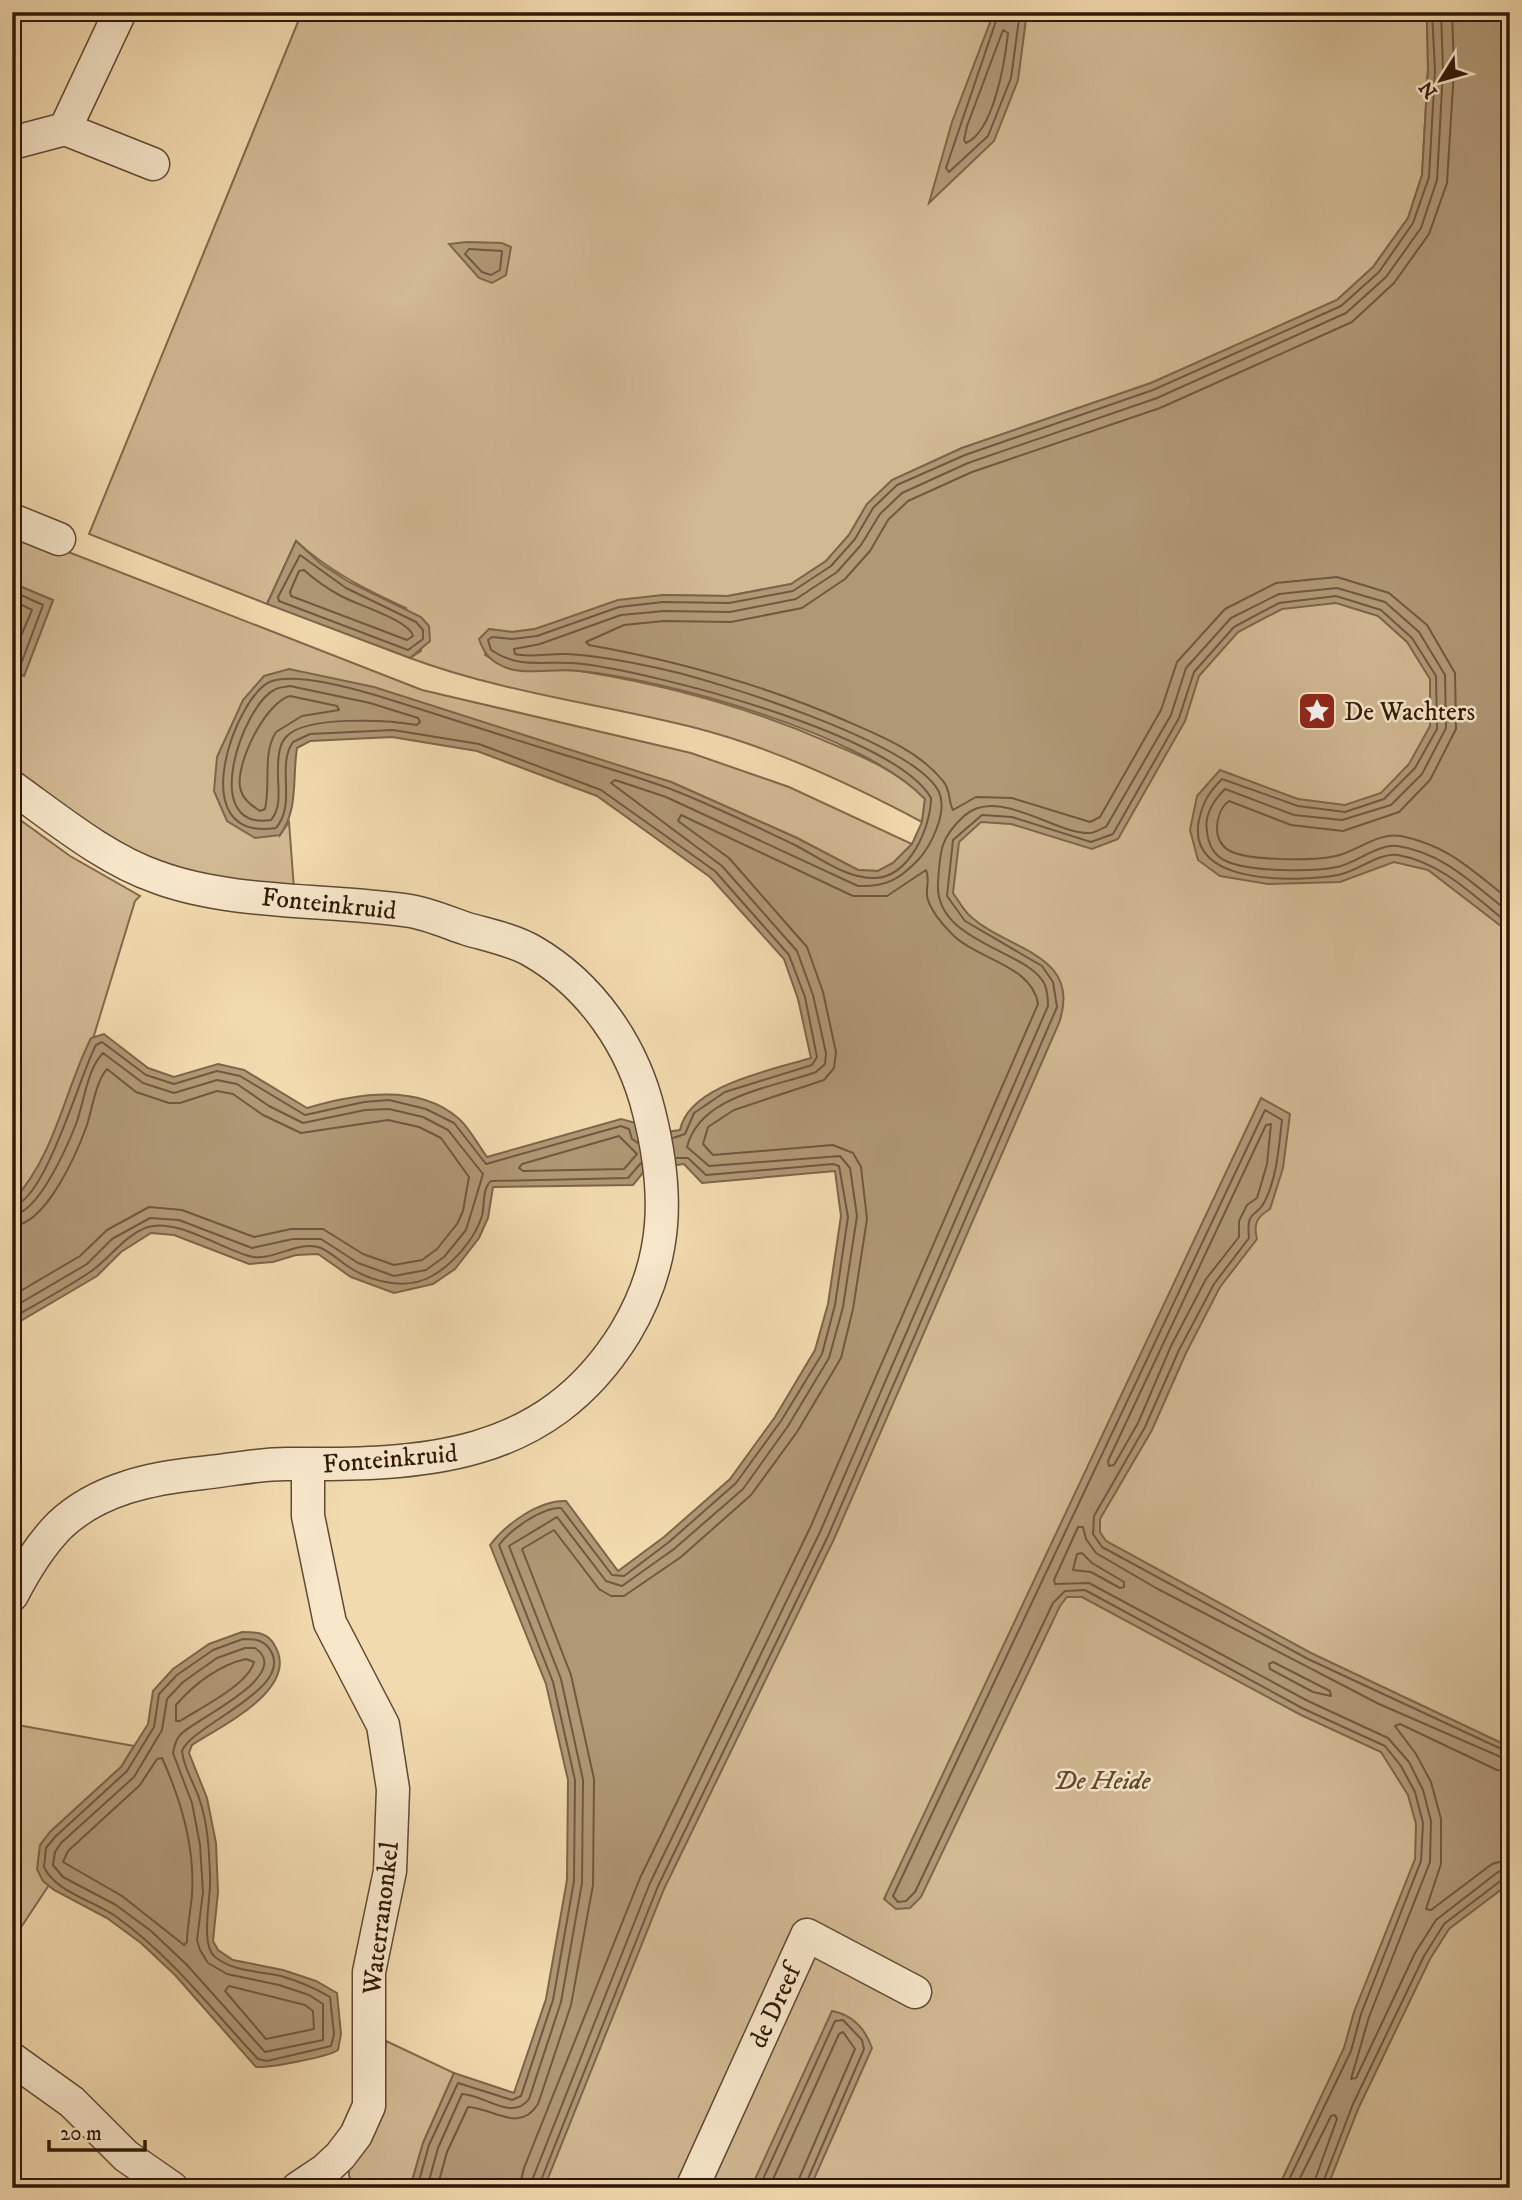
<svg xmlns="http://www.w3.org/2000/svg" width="1522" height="2200" viewBox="0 0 1522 2200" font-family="'IM FELL DW Pica',serif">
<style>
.green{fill:#d1b993;stroke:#81694e;stroke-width:2}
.water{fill:#b09876;stroke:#7d654a;stroke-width:2}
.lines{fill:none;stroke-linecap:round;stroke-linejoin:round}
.shore{stroke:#70583f;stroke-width:2}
.minor-casing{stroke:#614932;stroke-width:35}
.minor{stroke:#f7e7cb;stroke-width:32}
.labels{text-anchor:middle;stroke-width:5;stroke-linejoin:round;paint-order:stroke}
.poi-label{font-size:26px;fill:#311908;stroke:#f7e7cb;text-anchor:start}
.street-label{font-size:26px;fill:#311908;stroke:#f7e7cb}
.park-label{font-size:26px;font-style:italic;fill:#614932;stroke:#f7e7cb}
</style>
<rect width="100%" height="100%" fill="#f2daaf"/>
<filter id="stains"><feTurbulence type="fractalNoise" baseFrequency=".00286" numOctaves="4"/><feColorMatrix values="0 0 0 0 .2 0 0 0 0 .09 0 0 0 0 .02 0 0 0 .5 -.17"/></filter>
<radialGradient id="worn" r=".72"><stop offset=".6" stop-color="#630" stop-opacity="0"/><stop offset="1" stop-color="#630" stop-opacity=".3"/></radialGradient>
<path class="green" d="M302 12H1424L1427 21 1428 69 1422 175 1408 218 1373 267 1337 300 1151 383 962 448 892 480 867 504 849 535 826 561 791 584 728 596 663 595 535 629 512 632 489 629 485 655C527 681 542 664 586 672 671 686 751 708 830 743 864 757 899 772 925 799L922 822C851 784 774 748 696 728 602 704 501 692 410 658L421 651 406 608C365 589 330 572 296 541L267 604 89 534Z
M1510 510V2188H482L920 1160 903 897 1087 619Z
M12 530 422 690 691 753 789 787 912 844 893 863 878 871 858 870 797 838 671 782 289 669 280 835 289 822 294 889C259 883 203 880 171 869 112 849 60 805 12 767V671L24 676 53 600 12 583Z
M12 814 70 856 140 896 135 901 70 1114 12 1277Z
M12 1724 134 1746 121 1767 50 1832 43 1880 49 1885 12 1941Z
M386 2041 454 2073 423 2143 410 2188H356L349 2176V2163L378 2124Z"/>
<path class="water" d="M994 12H1027L1018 80 994 141 929 203 952 122Z
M1424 12H1510V933L1428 870 1394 862 1340 882 1268 884 1220 876 1198 860 1190 830 1197 796 1220 770 1298 799 1345 805 1381 793 1409 764 1430 726V679L1407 642 1378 616 1336 603 1282 609 1238 632 1199 676 1185 721 1118 839 1092 849 1011 824 981 822 959 842 953 893C958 900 963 909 969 915 1007 951 1083 953 1059 1023L834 1539 664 1889 544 2188H410L423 2143 454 2073 514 2093 546 1999 567 1880 568 1780 546 1684 490 1545C506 1524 539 1500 566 1501L618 1571 664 1537 730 1479 775 1417 815 1350 828 1304 841 1216 835 1171 702 1183 684 1164 646 1169 633 1185 493 1187 488 1218 479 1238 455 1269 433 1284 394 1293 351 1277 318 1254 296 1255 273 1262 249 1264 174 1235 151 1233 121 1252 97 1276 12 1326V1202C55 1156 64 1092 91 1038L104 1034 148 1068 174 1077 218 1064 244 1070 307 1108C353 1094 417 1082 458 1118 469 1127 478 1145 487 1157L621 1119 636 1123 639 1136 680 1130C689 1085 772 1070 811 1058L798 999 784 959 710 877 597 796 477 751 392 737 310 741 297 748C292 779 299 808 280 835L255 838 227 821 214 791 217 757 243 700 264 676 289 669 374 687 671 782 797 838 858 870 878 871 893 863 912 844 922 822 925 799C865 735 668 680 580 671 558 668 525 675 507 668 491 662 484 654 479 639L489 629 512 632 535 629 618 600 663 595 728 596 791 584 826 561 849 535 867 504 892 480 962 448 1151 383 1337 300 1373 267 1408 218 1422 175 1428 69 1427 21Z
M467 242 502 243 511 247 506 275 492 283 479 278 449 244Z
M296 541 321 564 349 582 421 617 429 626 430 641 410 658 267 604Z
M12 583 53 600 24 676 12 671Z
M1261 1098 1290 1114 1283 1168 1270 1209C1257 1217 1253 1224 1257 1239L1220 1287 1186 1353 1152 1430 1100 1519V1532L1106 1541 1311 1653 1510 1747V1883L1449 1929 1430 1959 1359 2107 1327 2188H1278L1344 2048 1354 2012 1415 1859 1416 1824 1408 1795 1381 1752 1301 1715 1082 1597H1067L1060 1606 921 1897 910 1908 896 1909 884 1899Z
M242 1632C256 1632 268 1632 275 1646 300 1689 221 1726 192 1745L189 1753 207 1798 216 1843 218 1892 213 1941 218 1950 233 1960 283 1970 316 1981 337 1993 341 2034 338 2050C328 2057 269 2068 256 2067L175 1975 141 1943 107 1918 54 1890 43 1881 37 1869 40 1845 50 1832 121 1767 148 1724 153 1691 173 1669 209 1644Z
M832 2011C853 2015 865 2028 872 2048L810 2188H751Z"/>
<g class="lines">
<path class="shore" d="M999 12 946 168 949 172 988 136 1011 78 1020 12
M1452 12 1454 70 1447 183 1429 234 1394 283 1352 322 1160 408 972 472 908 501 888 520 870 551 845 579 802 608 731 622 664 621 624 625 586 642 589 645C678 661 761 684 844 720 879 735 919 751 943 781 951 790 948 801 953 810L976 797 1012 798 1090 822 1100 817 1161 710 1177 662 1225 609 1276 583 1337 577 1389 593 1427 625 1455 673 1456 729 1430 780 1399 812 1343 831 1291 825 1229 801C1221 807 1217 818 1217 829 1217 838 1222 847 1230 851 1250 861 1313 861 1336 856 1357 851 1379 832 1401 836 1450 846 1472 871 1510 900
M1003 30 1008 33C1005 61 994 131 966 143L964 140 967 126Z
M469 249 502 251 500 270 491 275 482 272 465 254Z
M300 555 346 588 416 622 423 630V639L408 650 279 601 278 597Z
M304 570C315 580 328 589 341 596 357 605 409 620 413 636L407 640 291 596 290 592 299 571Z
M12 591 43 605 21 664 12 665
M12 600 32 610 12 657
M290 686 370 703 418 718 420 722 417 725C389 720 305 715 286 737 279 744 278 759 278 768 277 785 283 806 271 820 199 831 242 707 274 690 278 687 285 687 290 686Z
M290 696 337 706 339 710 302 716 276 732C262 754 271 784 265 809L260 811C251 805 242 799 240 787 236 762 266 702 290 696Z
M1271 1124 1267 1164 1257 1198 1247 1205 1239 1221V1237L1206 1279 1171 1346 1138 1423 1114 1465 1109 1466 1108 1461 1266 1125Z
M619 1136 637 1154 624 1169 523 1171 519 1168 522 1164Z
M673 1138 685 1134 694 1113 725 1092 812 1065 817 1057 805 997 789 955 715 871 601 790 479 744 393 730 310 734 293 742C276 766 297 803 276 828 181 843 236 693 272 681 298 673 348 687 375 695 434 713 493 733 552 751 590 763 630 774 668 788 710 804 753 825 793 844 819 857 846 879 875 878 910 877 931 826 931 798 896 735 656 673 583 664 547 659 522 671 491 650L488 640 492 637 512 639 537 636 619 607 663 602 729 603 793 591 831 566 855 539 873 508 897 485 965 455 1153 390 1341 306 1379 272 1413 223 1429 177 1435 70 1432 12
M12 1206C45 1203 80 1074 96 1045L102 1042 146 1075 174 1084 217 1071 240 1076 305 1115 364 1102 389 1100 426 1109 454 1123 486 1164 621 1126 629 1129 632 1139 638 1143
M12 1215C38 1214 67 1147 76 1124 84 1103 87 1069 103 1053L143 1083 174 1093 217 1080 237 1084 269 1106 303 1123 365 1110 389 1109 423 1117 448 1130 483 1174 466 1230 444 1257 426 1270 394 1276 358 1263 321 1239H293L252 1248 179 1220 150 1218 112 1239 87 1264 12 1308
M12 1226C46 1225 77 1153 87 1125 92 1109 96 1081 107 1069L136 1092 169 1103H180L217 1091 233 1094 263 1115 301 1133 388 1120 419 1127 441 1138 469 1177 463 1211 457 1224 437 1249 422 1260 394 1265 363 1254 323 1229H291L254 1237 182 1210 149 1207 107 1230 80 1256 12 1296
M12 1318C38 1303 65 1289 90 1272 110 1259 124 1235 148 1227 176 1218 222 1249 249 1256 272 1263 298 1239 321 1248 332 1253 342 1263 352 1269 375 1283 408 1290 432 1276 453 1264 475 1239 482 1216 485 1204 482 1189 491 1181L628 1178 641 1163
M1082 1553 1092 1563 1124 1582V1587L1120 1588 1091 1572 1073 1570 1077 1554Z
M243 1639C253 1639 261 1639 268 1647 301 1687 193 1723 182 1751 184 1770 195 1784 200 1801 208 1825 209 1850 210 1875 212 1896 199 1943 215 1957 234 1972 259 1971 281 1976 298 1981 315 1988 330 1997L334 2034 331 2046 267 2061 258 2059C212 2010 173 1958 118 1918 96 1901 56 1893 44 1867L46 1848 55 1837 127 1771 154 1727 159 1694 177 1675 213 1650Z
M245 1648H255C295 1675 195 1719 181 1734 176 1739 174 1747 173 1753L192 1803 200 1845 203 1892 197 1940 200 1950 208 1963 227 1974 279 1985 309 1995 323 2004V2040L265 2052 186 1964 151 1931 116 1905 63 1877 53 1865 55 1852 61 1843 134 1777 162 1730 167 1699 183 1682 217 1658Z
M246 1659 254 1662C248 1685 200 1708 180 1721H176V1705C194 1684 219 1665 246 1659Z
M1273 1662 1330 1691 1331 1696 1313 1692 1270 1669 1269 1664Z
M162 1758C181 1800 195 1847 192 1894 191 1910 187 1926 187 1942L184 1945 122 1896 63 1862 68 1851 140 1785 157 1759Z
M1510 1761 1379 1704 1156 1588 1096 1553 1086 1539 1083 1527H1078L1054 1580 1055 1584 1089 1583 1308 1701 1388 1738 1409 1762 1423 1790 1431 1821 1430 1862 1369 2017 1351 2079 1356 2078 1415 1953 1436 1920 1498 1872 1510 1869
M1510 1772 1497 1770 1400 1724 1395 1726 1416 1754 1431 1782 1441 1819V1864L1426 1909 1431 1910 1492 1864 1510 1859
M229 1986 305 2005 313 2011 314 2029 266 2039 225 1991Z
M417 2188 429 2145 458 2083 512 2100 521 2096 553 2000 574 1881 575 1780 553 1682 499 1545C510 1530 542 1507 561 1508L612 1575 624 1576 669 1542 736 1483 781 1421 822 1354 835 1305 848 1217 839 1166 833 1164 706 1175 688 1158H676
M427 2188 438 2148 462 2094C483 2094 512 2122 529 2099L561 2002 582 1883 583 1780 561 1679 509 1546 557 1517 606 1581 622 1586 674 1549 743 1489 788 1426 829 1358 843 1307 857 1216 850 1168 840 1156 709 1166 687 1147C700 1095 772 1088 816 1072L825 1064 826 1053 813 995 797 951 722 866 611 783 615 780 666 797 858 886C885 887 899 880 918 860 931 846 948 812 939 792 915 743 717 681 662 669 631 662 599 656 567 654 551 653 531 658 515 654L514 649 540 644 621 615 664 611 730 612 796 599 837 572 861 545 880 514 902 493 968 463 1157 398 1346 313 1386 277 1421 228 1437 180 1443 70 1441 12
M437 2188 447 2152 468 2107C494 2108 519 2134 538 2104L571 2005 593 1885 594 1779 571 1675 522 1549 554 1530 599 1589 611 1596H624L681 1557 751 1495 797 1432 841 1358 853 1309 867 1219 861 1167 853 1153 833 1145 713 1155 703 1144 708 1127 734 1110 824 1080 834 1068 836 1052 823 992 807 947 729 858 678 821 681 815 853 896H887L926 870C930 878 926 887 927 896 929 908 941 923 950 932 975 960 1032 964 1038 1004L810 1528 640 1878 524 2168 519 2188
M529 2188 650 1883 820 1532 1048 1006C1048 1000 1047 991 1045 985 1030 950 934 943 938 883 940 851 940 838 964 816 998 785 1057 836 1091 833 1096 832 1102 828 1106 827L1171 715 1186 668 1231 618 1279 594 1337 588 1385 602 1419 632 1445 675 1446 728 1422 774 1391 805 1342 820 1294 815 1225 789C1214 800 1204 815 1207 831 1208 844 1214 856 1226 861 1249 872 1312 872 1337 867 1356 863 1378 844 1397 846 1443 852 1475 886 1510 913
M538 2188 658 1886 828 1536 1057 1007 1053 982 1042 966 965 921 947 896 953 840 982 815 1012 817 1091 842 1113 834 1179 718 1194 672 1234 627 1279 603 1336 596 1381 610 1412 638 1436 676 1437 729 1415 768 1384 799 1345 812 1298 806 1222 779C1209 792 1203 802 1199 820 1185 886 1297 882 1338 875 1357 872 1379 852 1398 855 1443 863 1475 897 1510 925
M759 2188 835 2021 843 2020 862 2040 864 2049 804 2188
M769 2188 839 2034 843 2032 855 2049 795 2188
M1285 2188 1351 2051 1361 2014 1421 1861 1423 1823 1415 1792 1401 1766 1385 1746 1304 1709 1085 1590 1065 1591 1053 1603 915 1892 906 1901 898 1902 893 1896 1265 1110 1282 1120C1279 1146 1277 1177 1265 1201 1256 1219 1246 1208 1249 1238L1214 1284 1179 1350 1145 1427 1094 1516 1093 1534 1102 1547 1308 1659 1510 1753
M1295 2188 1331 2116 1335 2115 1337 2119 1312 2188
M1321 2188 1353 2104 1424 1956 1444 1924 1503 1879 1510 1878"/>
<defs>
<path id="minor" d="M65 129 120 12
M12 143 65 129 153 164
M12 520 59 539
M12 787C57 819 105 859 157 877 232 905 331 899 410 911 429 914 449 923 467 929 488 935 513 940 532 951 591 985 633 1046 649 1112 669 1192 669 1260 625 1333 545 1462 422 1465 286 1464 259 1464 229 1470 202 1473 152 1478 98 1489 60 1525 40 1545 25 1570 12 1595
M12 2059 72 2102 126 2156 172 2188
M298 2188 325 2170 340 2156 356 2135 369 2106V1972L390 1871 393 1789 383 1725 330 1623 308 1516V1466
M692 2188 807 1935 915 1992"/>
</defs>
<use href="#minor" class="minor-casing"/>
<use href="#minor" class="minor"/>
</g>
<defs>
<symbol id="sight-square" viewBox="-11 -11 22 22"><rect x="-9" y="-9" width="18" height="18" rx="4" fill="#8f2418" stroke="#f7e7cb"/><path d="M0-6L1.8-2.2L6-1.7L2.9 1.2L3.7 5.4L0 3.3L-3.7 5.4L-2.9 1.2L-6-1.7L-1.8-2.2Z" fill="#fff"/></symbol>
</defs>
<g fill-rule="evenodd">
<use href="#sight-square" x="1295" y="689" width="44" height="44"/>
</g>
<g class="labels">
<g class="poi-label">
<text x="1344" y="720">De Wachters</text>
</g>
<g class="street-label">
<text transform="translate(329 903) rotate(6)" y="9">Fonteinkruid</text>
<text transform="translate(390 1458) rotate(-5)" y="9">Fonteinkruid</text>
<text transform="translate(380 1918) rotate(-83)" y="9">Waterranonkel</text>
<text transform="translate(774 2006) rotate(-65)" y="9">de Dreef</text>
</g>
<g class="park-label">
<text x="1102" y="1789">De Heide</text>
</g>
</g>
<rect width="1522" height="2200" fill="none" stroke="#f2daaf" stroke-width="42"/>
<rect x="14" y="14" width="1494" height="2172" fill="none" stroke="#311908" stroke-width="3.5"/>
<rect x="21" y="21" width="1480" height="2158" fill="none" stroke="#311908" stroke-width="2"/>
<g transform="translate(1441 80) rotate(233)" stroke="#f7e7cb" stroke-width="5" paint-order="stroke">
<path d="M0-5L12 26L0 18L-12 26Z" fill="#311908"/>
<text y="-10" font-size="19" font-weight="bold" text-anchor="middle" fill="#311908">N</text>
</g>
<path d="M49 2140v10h96v-10" fill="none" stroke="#311908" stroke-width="3.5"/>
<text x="60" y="2140" font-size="21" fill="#311908" stroke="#f7e7cb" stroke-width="5" paint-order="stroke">20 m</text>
<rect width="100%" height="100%" filter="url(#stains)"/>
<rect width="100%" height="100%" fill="url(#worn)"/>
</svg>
